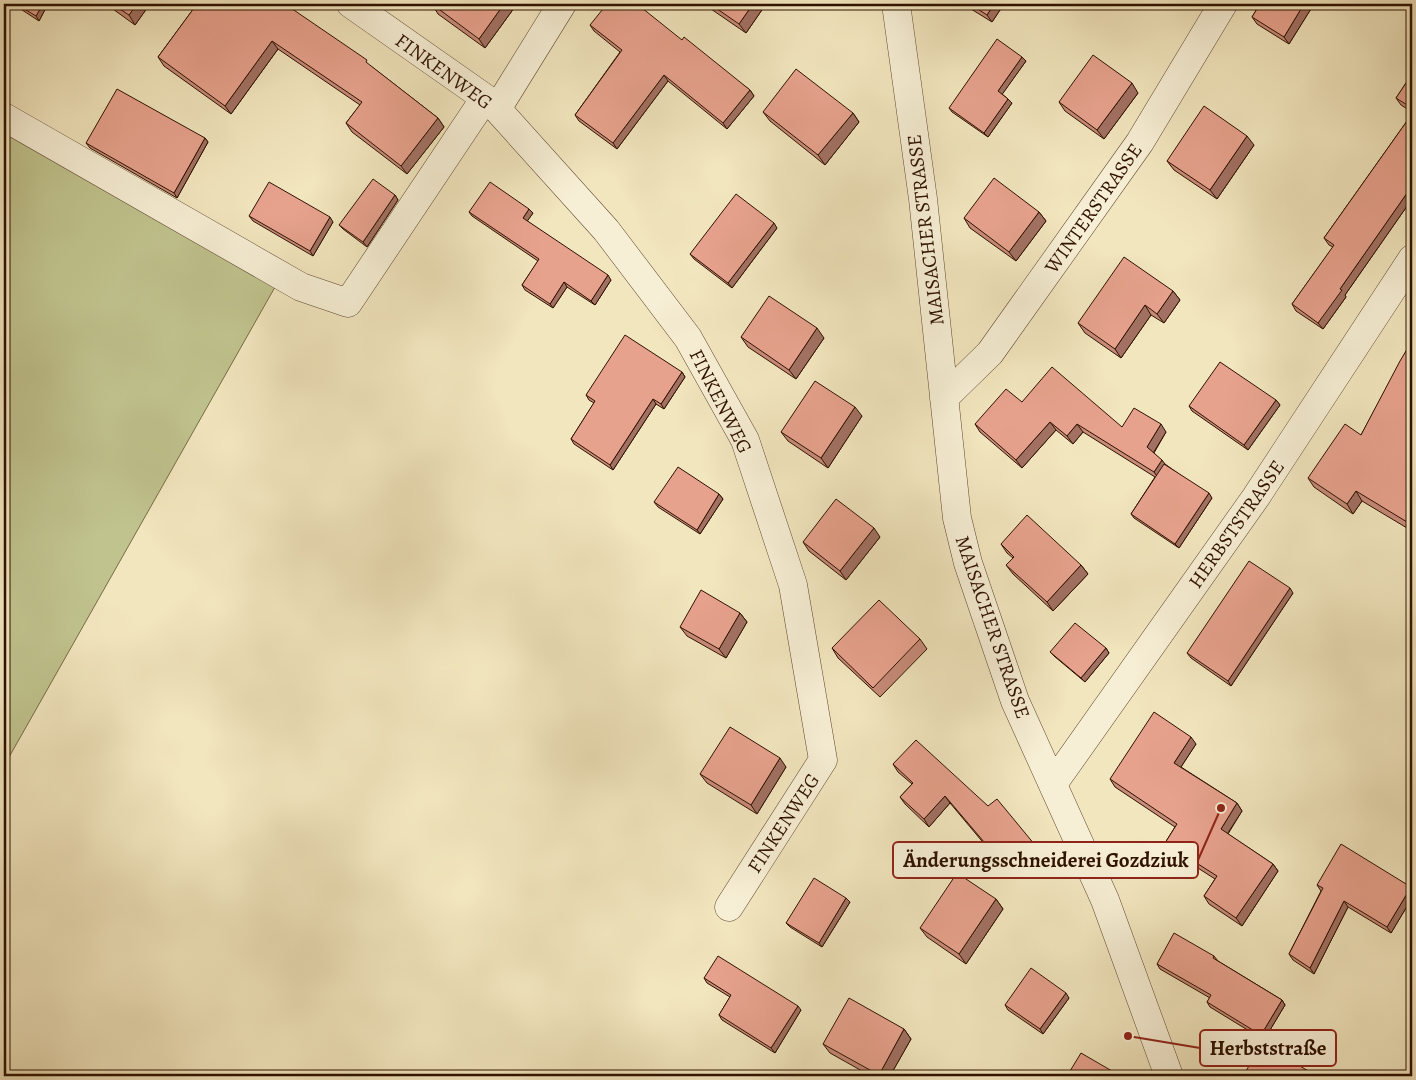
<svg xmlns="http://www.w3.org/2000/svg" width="1416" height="1080" viewBox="0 0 1416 1080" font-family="Alegreya,serif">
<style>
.green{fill:#c0c38e;stroke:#786a47}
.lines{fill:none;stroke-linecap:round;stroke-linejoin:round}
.minor-casing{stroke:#604630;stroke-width:29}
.minor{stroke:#f7efd5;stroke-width:28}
.wall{fill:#c78b79;stroke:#2f1100}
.shaded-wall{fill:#a27163;stroke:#2f1100}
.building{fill:#e7a28d;stroke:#2f1100}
.labels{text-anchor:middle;stroke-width:5;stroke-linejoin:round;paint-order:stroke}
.street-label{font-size:20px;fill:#2f1100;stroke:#f7efd5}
.leader{fill:none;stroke:#8f2418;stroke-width:2}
.callout-dot{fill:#8f2418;stroke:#f7efd5;stroke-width:2}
.callout{fill:#f7efd5;stroke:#8f2418;stroke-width:2}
.callout-label{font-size:21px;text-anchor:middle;font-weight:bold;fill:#2f1100}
</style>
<rect width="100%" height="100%" fill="#f2e6be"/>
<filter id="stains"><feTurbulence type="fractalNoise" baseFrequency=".004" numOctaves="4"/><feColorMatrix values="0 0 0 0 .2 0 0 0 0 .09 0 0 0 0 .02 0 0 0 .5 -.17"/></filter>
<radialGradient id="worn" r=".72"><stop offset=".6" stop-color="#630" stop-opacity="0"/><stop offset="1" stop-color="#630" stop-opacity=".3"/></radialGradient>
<path class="green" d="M4 127 279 280 4 766Z"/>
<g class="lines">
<defs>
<path id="minor" d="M351 4 485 98 497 109 606 230 688 338 745 440 793 585 823 760 729 907
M896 4 923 199 957 518 968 563 1015 701 1105 900 1169 1076
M497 109 562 4
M4 117 301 287 348 303 485 98
M944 398 990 353 1140 142 1223 4
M1053 784 1256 497 1412 259"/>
</defs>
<use href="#minor" class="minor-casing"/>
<use href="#minor" class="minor"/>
</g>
<path class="wall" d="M14 4H48L39 21 16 6Z
M106 4H150L135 25Z
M197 4 372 67 438 118 444 127 407 174 352 132 346 123 360 105 278 49 231 114 164 66 158 57Z
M432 4H517L485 48 438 14Z
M707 4H766L746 33 711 9Z
M963 4H1004L992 22Z
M1260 4H1314L1289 44 1257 24 1252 17Z
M590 25 682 40 750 90 754 96 727 129 668 81 617 149 579 121 575 115 620 52 594 31Z
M1026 61 1002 94 1008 99 1012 103 988 137 952 112 949 108Z
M1412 74V112L1401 105 1396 98Z
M1138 93 1104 139 1065 111 1059 102Z
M763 112 853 113 859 122 825 165 770 121Z
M1412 114V199L1345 295 1346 297 1323 329 1296 311 1292 304 1333 247 1329 245 1324 238Z
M205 138 208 142 177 198 90 148 86 143Z
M1254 145 1217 199 1174 170 1167 161Z
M395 195 398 200 367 247 343 229 339 225Z
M469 212 533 213 527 221 611 280 595 305 567 287 553 308 525 290 522 285 538 261 472 216Z
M1039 212 1046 221 1016 261 970 228 964 218Z
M249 216 333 222 313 256 253 221Z
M777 228 732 288 694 259 690 254Z
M1173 291 1180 300 1164 323 1151 315 1121 358 1085 333 1078 323Z
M741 337 824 338 796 379 748 347Z
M1412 341V531L1362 501 1353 514 1314 487 1308 478 1361 435Z
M682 372 685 377 664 409 656 404 613 470 574 444 571 439 594 403 589 400 586 395Z
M1276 400 1280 405 1248 450 1192 411 1189 406Z
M1022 402 1122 427 1166 432 1154 453 1165 464 1212 498 1179 548 1134 518 1131 514 1155 477 1083 432 1073 444 1056 430 1022 468 980 432 975 424Z
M862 416 828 468 788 441 781 432Z
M719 494 723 499 700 534 658 507 654 502Z
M880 537 846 580 809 551 803 542Z
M1001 544 1081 565 1088 574 1053 611 1013 574 1006 565 1013 558 1007 553Z
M1293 593 1231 686 1191 658 1187 653Z
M740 613 747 622 726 658 687 636 680 627Z
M920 639 927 649 880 697 838 658 832 648Z
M1106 648 1109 653 1085 682 1054 656 1050 652Z
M1196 744 1181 767 1237 803 1242 811 1228 834 1273 864 1278 871 1242 926 1209 904 1204 896 1215 879 1170 850 1165 843 1175 827 1115 787 1110 779Z
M893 764 988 806 1035 845 1040 852 1012 877 950 803 929 827 905 804 900 797 912 784 898 772Z
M786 767 757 814 707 783 700 774Z
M1317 885 1411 887 1412 888V898L1391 933 1348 907 1314 974 1293 960 1289 954 1321 891Z
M996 899 1003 909 966 964 927 937 920 928Z
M850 902 822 947 790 927 786 923Z
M1214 956 1218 961 1282 1000 1285 1005 1264 1040 1210 1007 1207 1002 1210 998 1160 969 1157 964Z
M704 978 801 1010 775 1053 722 1020 719 1015 730 997 707 983Z
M1069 998 1043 1034 1008 1010 1005 1005Z
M904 1029 911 1039 890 1076H871L830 1053 823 1044Z"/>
<path class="shaded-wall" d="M43 4H48L39 21 36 16Z
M137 4H150L135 25 129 15Z
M504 4H517L485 48 479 39Z
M753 4H766L746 33 739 24Z
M994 4H1004L992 22 987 15Z
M1304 4H1314L1289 44 1284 37Z
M272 41 278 49 231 114 225 106Z
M1022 57 1026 61 1001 96 998 91Z
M664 75 668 81 617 149 613 143Z
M1132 83 1138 93 1104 139 1097 130Z
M750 90 754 96 727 129 723 123Z
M1008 99 1012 103 988 137 984 133Z
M853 113 859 122 825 165 818 155Z
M438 118 444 127 407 174 401 166Z
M1247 136 1254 145 1217 199 1210 190Z
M205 138 208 142 177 198 174 193Z
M1412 186V199L1345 295 1346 297 1323 329 1318 323 1340 289Z
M395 195 398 200 367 247 363 242Z
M529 209 533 213 526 223 523 218Z
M1039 212 1046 221 1016 261 1009 252Z
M330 217 333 222 313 256 310 251Z
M774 223 777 228 732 288 728 283Z
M608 275 611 280 595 305 591 301Z
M564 282 567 287 553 308 550 304Z
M1173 291 1180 300 1164 323 1157 314Z
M1145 305 1151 315 1121 358 1115 349Z
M817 328 824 338 796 379 789 370Z
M682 372 685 377 664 409 661 404Z
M653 399 656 404 613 470 610 465Z
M1276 400 1280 405 1248 450 1244 445Z
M855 407 862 416 828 468 821 458Z
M1050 422 1056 430 1022 468 1016 460Z
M1077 424 1083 432 1073 444 1067 436Z
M1161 424 1166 432 1152 455 1147 447Z
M1162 460 1168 468 1159 479 1154 472Z
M1356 491 1362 501 1353 514 1347 504Z
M1209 493 1212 498 1179 548 1175 544Z
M719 494 723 499 700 534 697 530Z
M874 528 880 537 846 580 840 571Z
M1081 565 1088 574 1053 611 1047 602Z
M1290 588 1293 593 1231 686 1228 681Z
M740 613 747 622 726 658 719 649Z
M1106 648 1109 653 1085 682 1081 678Z
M1191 737 1196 744 1179 770 1174 763Z
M780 758 786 767 757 814 751 805Z
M945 796 950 803 929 827 924 819Z
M1237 803 1242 811 1226 836 1221 829Z
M1273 864 1278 871 1242 926 1236 918Z
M1411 887 1412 888V898L1391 933 1387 927Z
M846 898 850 902 822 947 819 943Z
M996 899 1003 909 966 964 959 954Z
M1344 901 1348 907 1314 974 1310 968Z
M1066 993 1069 998 1043 1034 1040 1029Z
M1282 1000 1285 1005 1264 1040 1261 1035Z
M798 1006 801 1010 775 1053 771 1048Z
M904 1029 911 1039 890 1076H880L879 1075Z
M1112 1071 1115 1075V1076H1109Z"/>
<path class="building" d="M16 4H43L36 16Z
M112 4H137L129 15Z
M197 4H285L367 60 366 62 438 118 401 166 346 123 362 102 272 41 225 106 158 57Z
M432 4H504L479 39Z
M607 4H637L682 40 684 37 750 90 723 123 664 75 613 143 575 115 622 50 590 25Z
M710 4H753L739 24Z
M970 4H994L987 15Z
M1260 4H1304L1284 37 1252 17Z
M997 39 1022 57 998 91 1008 99 984 133 949 108Z
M1093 55 1132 83 1097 130 1059 102Z
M796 69 853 113 818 155 763 112Z
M1412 74V108L1396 98Z
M117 89 205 138 174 193 86 143Z
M1204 106 1247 136 1210 190 1167 161Z
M1412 114V186L1340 289 1342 290 1318 323 1292 304 1334 245 1324 238Z
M994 178 1039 212 1009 252 964 218Z
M373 179 395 195 363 242 339 225Z
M269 182 330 217 310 251 249 216Z
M490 182 529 209 523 218 608 275 591 301 564 282 550 304 522 285 539 259 469 212Z
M736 194 774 223 728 283 690 254Z
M1124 257 1173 291 1157 314 1145 305 1115 349 1078 323Z
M769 296 817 328 789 370 741 337Z
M625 335 682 372 661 404 653 399 610 465 571 439 595 401 586 395Z
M1412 341V525L1356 491 1347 504 1308 478 1345 424 1361 435 1400 361Z
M1220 362 1276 400 1244 445 1189 406Z
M1052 367 1122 427 1134 408 1161 424 1147 447 1162 460 1154 472 1077 424 1067 436 1050 422 1016 460 975 424 1006 389 1022 402Z
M815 381 855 407 821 458 781 432Z
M1164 464 1209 493 1175 544 1131 514Z
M678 467 719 494 697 530 654 502Z
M836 499 874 528 840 571 803 542Z
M1027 515 1081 565 1047 602 1006 565 1014 557 1001 544Z
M1249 561 1290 588 1228 681 1187 653Z
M701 590 740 613 719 649 680 627Z
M879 600 920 639 873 688 832 648Z
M1075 623 1106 648 1081 678 1050 652Z
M1412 710V718L1409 716Z
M1154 712 1191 737 1174 763 1237 803 1221 829 1273 864 1236 918 1204 896 1217 876 1165 843 1177 824 1110 779Z
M730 727 780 758 751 805 700 774Z
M916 740 988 806 997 799 1035 845 1007 869 945 796 924 819 900 797 913 783 893 764Z
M1341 844 1411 887 1387 927 1344 901 1310 968 1289 954 1323 888 1317 885Z
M957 873 996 899 959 954 920 928Z
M814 878 846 898 819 943 786 923Z
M1174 933 1214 956 1213 958 1282 1000 1261 1035 1207 1002 1211 995 1157 964Z
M718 956 798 1006 771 1048 719 1015 731 995 704 978Z
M1031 968 1066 993 1040 1029 1005 1005Z
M849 998 904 1029 879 1075 823 1044Z
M1262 1044 1317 1076H1243Z
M1081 1053 1112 1071 1109 1076H1067Z"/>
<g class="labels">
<g class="street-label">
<text transform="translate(444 71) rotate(36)" y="7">FINKENWEG</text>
<text transform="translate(1093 208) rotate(-55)" y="7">WINTERSTRASSE</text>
<text transform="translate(925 230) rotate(-97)" y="7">MAISACHER STRASSE</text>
<text transform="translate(721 401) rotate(63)" y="7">FINKENWEG</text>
<text transform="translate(1236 524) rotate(-55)" y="7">HERBSTSTRASSE</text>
<text transform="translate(993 627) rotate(71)" y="7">MAISACHER STRASSE</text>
<text transform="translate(783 823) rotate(-57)" y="7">FINKENWEG</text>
</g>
</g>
<path class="leader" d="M1221 808L1198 860M1128 1036L1200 1048"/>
<g class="callout-dot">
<circle cx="1221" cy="808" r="5"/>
<circle cx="1128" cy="1036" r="5"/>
</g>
<g class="callout">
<rect x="893" y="842" width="305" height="36" rx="5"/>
<rect x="1200" y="1030" width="136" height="36" rx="5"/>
</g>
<g class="callout-label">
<text x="1046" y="867">Änderungsschneiderei Gozdziuk</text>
<text x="1268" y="1055">Herbststraße</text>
</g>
<rect width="1416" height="1080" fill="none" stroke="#f2e6be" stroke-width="20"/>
<rect x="5" y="5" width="1406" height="1070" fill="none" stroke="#2f1100" stroke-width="2.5"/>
<rect x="10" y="10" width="1396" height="1060" fill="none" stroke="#2f1100"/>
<rect width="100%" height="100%" filter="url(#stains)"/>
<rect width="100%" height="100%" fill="url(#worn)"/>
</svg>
